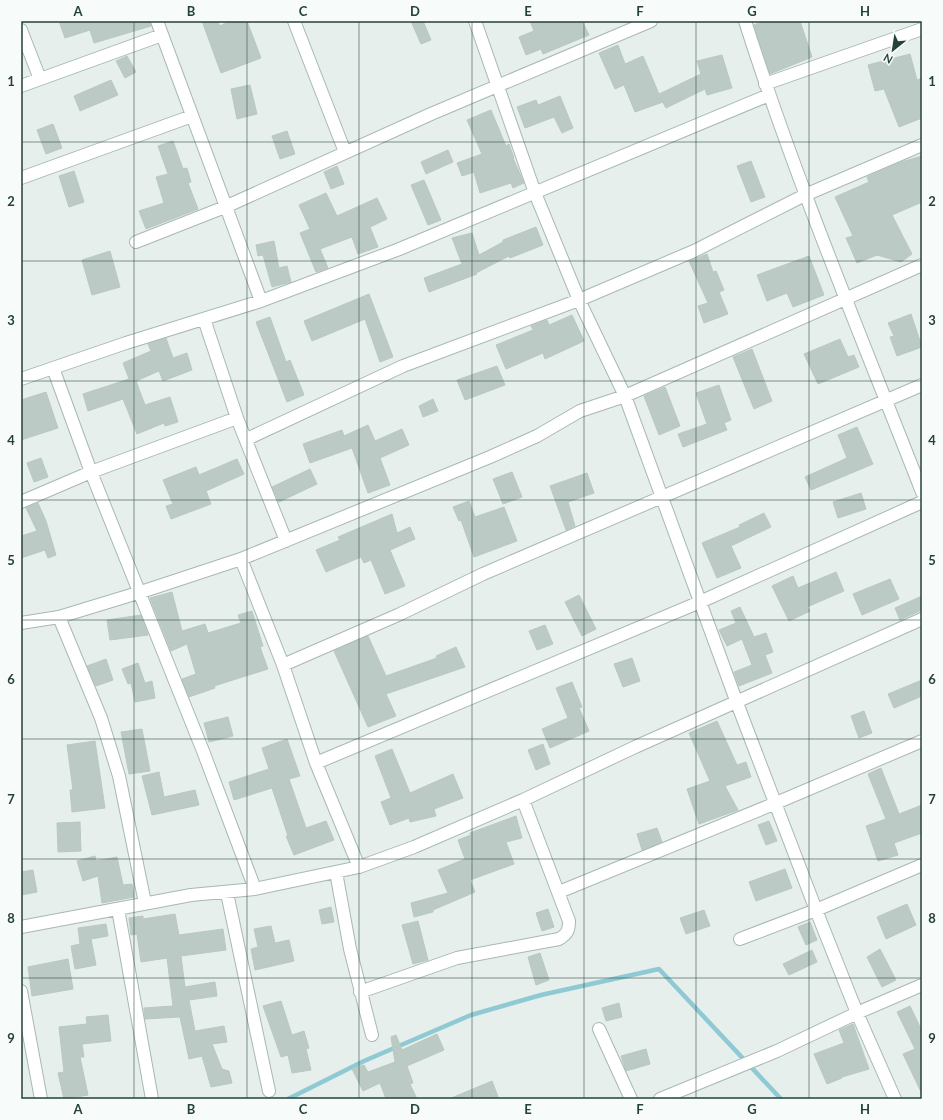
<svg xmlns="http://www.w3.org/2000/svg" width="943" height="1120" viewBox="0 0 943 1120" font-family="Lato,sans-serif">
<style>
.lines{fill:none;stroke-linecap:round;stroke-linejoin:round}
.stream{stroke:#8ec9d4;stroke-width:4.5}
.building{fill:#bbcac4;stroke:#b8c9c2}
.minor-casing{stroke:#a8b8b2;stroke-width:14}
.minor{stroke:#fff;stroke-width:12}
.grid{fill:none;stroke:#24423a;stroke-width:1;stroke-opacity:0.55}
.neatline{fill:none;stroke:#24423a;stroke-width:1.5}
.grid-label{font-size:13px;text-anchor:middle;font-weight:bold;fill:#24423a}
</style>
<rect width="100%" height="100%" fill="#e6efeb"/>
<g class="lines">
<path class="stream" d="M288 1099 364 1061 471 1015 541 995 659 969 781 1099"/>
</g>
<path class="building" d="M59 21H150L151 26 94 43 90 30 65 38Z
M202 21H217L220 26 230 21H247L261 58 221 73Z
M411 21H423L431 40 421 44Z
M530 21H582L589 35 543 54 541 49 526 55 519 37 534 31Z
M764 21H800L812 57 770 74 754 25Z
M618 45 625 64 643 56 659 94 701 74 697 61 722 55 732 88 707 95 705 89 666 108 660 97 663 102 635 112 624 85 615 89 599 53Z
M910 54 917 80 922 78V118L899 127 884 89 875 91 868 65Z
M127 56 136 72 125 78 116 61Z
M111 80 118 95 80 111 74 96Z
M250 85 257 114 237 119 231 89Z
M560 96 573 128 562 133 554 117 525 128 517 107 536 100 538 105Z
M491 110 506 146 509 144 514 158H513L524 183 513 188 511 183 480 193 474 172 462 176 457 163 482 154 467 120Z
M53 124 62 148 46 154 37 130Z
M287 131 295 154 280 159 272 136Z
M173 141 183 169 187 168 191 182 188 183 198 209 146 229 139 211 164 203 156 177 168 174 158 146Z
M448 150 453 162 426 174 421 162Z
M922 156V202L892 215 912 254 901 262 877 255 857 263 846 238 853 236 835 197 869 182 867 177 901 162Z
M751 161 765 197 751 202 737 166Z
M337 166 344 184 331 189 324 172Z
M74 171 84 202 69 207 59 176Z
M424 180 441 220 428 225 411 185Z
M326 193 337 216 377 198 387 219 370 227 378 247 358 254 352 237 320 249 328 268 316 272 300 233 310 229 299 205Z
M536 227 543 245 510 258 509 256 476 273 477 274 429 292 424 278 462 264 452 238 472 233 479 255 503 242V240Z
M274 241 279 268 287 266 291 282 272 287 263 255 258 256 256 245Z
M110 251 120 287 92 295 82 260Z
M707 254 713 272 716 271 724 290 719 292 728 314 704 323 698 306 708 303 689 261Z
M809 256 824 295 793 307 787 293 767 301 757 275Z
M369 294 393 357 380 362 365 319 312 341 304 321Z
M911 314 922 347 897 356 890 337 894 336 888 323Z
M572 315 584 341 545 359 543 353 506 369 496 345 533 330 531 326 547 320 549 325Z
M270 317 286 362 290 360 304 395 287 402 256 322Z
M166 338 173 358 187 353 192 370 163 381 159 371 136 381 145 405 170 397 178 422 165 426 164 423 137 434 123 399 88 411 83 394 129 379 123 363 151 351 148 344Z
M840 339 848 357 854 355 859 367 818 384 804 354Z
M752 349 772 401 754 409 733 357Z
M497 366 505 385 465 400 457 380Z
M719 385 731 420 724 423 727 430 683 447 678 434 707 424 696 393Z
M665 387 680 426 659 435 644 396Z
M46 392 58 428 21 440V400Z
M433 399 438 411 423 417 419 406Z
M368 425 375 441 402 429 409 445 380 458 390 485 368 493 352 448 310 463 303 444 342 430 344 436Z
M857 427 873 464 811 490 805 477 847 458 838 435Z
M41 458 48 477 34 482 27 463Z
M237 459 244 474 206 491 211 504 171 519 166 506 173 504 163 480 196 467 199 475Z
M310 469 317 484 279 502 272 487Z
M512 472 522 497 503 504 493 479Z
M587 473 594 493 568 502 575 526 566 530 550 486Z
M861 493 866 509 838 518 833 502Z
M469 501 475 517 504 507 517 541 474 557 461 520 459 521 453 507Z
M38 503 46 521 56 555 48 558 45 550 21 558V536L37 531 26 508Z
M764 513 771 527 731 546 741 568 717 578 702 543 740 527 739 525Z
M392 514 397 533 410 527 415 539 390 550 405 586 385 594 371 560 364 563 361 557 326 572 316 550 340 540 338 537Z
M836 572 844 591 807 607 810 611 789 621 772 586 793 576 798 588Z
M890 579 899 599 862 615 853 594Z
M172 592 182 631 205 624 208 633 241 623 238 615 252 611 263 646 260 647 268 669 214 686 215 688 189 697 182 679 196 674 187 644 171 651 150 598Z
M579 595 596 629 582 636 565 602Z
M922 596V610L900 620 895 608Z
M740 607 754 637 766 633 773 652 765 655 772 673 739 686 734 672 752 665 742 639 727 646 719 630 736 623 731 611Z
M141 615 148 635 110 640 107 620Z
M545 625 553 644 537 650 529 631Z
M368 636 386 676 437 658 436 656 456 647 465 667 386 694 396 716 368 727 334 651Z
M632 658 640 681 623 687 614 664Z
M106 659 113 680 96 686 87 666Z
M138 663 145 683 152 681 155 698 135 702 131 683 128 684 122 669Z
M922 680V696L894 708 888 694Z
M572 682 582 707 579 708 589 731 550 748 542 729 568 718 556 688Z
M864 711 872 733 859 738 851 716Z
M228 717 233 736 209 742 204 723Z
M717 721 737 765 746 762 751 777 725 786 738 810 699 824 687 789 710 781 689 733Z
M142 729 150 771 129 774 121 732Z
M287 739 300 776 289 779 306 828 326 821 334 840 294 855 286 836H288L272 788 234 800 229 782 269 769 262 748Z
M95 741 105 808 72 812 70 790H73L67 745Z
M543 744 550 764 536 770 528 750Z
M392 749 410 793 453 774 463 798 434 809 436 816 410 822 409 818 390 825 381 802 391 798 375 756Z
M881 768 899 814 922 805V833L894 843 898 855 878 861 866 826 886 819 868 774Z
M159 772 164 797 195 790 199 805 152 815 142 776Z
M516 816 522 838 506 842 514 864 470 880 475 892 433 910V912L414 917 411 903 448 893 438 870 465 859 458 840 471 835 470 833Z
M769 821 777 841 766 845 758 825Z
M80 822 81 851 58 852 57 823Z
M657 828 662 842 642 850 637 834Z
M95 856 96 861 117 857 123 885 132 884 134 897 102 903 98 876 83 881 77 861Z
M785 869 792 888 756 901 749 882Z
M33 870 37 892 21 895V872Z
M907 904 916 925 886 939 877 917Z
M331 907 334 922 322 924 319 910Z
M548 909 554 927 542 931 536 913Z
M704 910 710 926 686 934 680 918Z
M175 914 179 935 223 929 226 950 181 956 185 987 215 982 217 996 189 1000 195 1031 224 1026 227 1042 212 1044 222 1069 229 1071 232 1083 211 1087 202 1056 189 1059 180 1017 145 1019 144 1008 173 1006 167 958 141 962 137 934 131 935 129 918 143 916V919Z
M418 921 428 960 413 964 402 925Z
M810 922 817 940 806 945 798 927Z
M106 924 108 936 91 939 96 965 75 969 71 946 80 944 78 928Z
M271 926 275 943 289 940 294 961 255 970 251 949 258 947 254 929Z
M880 949 896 980 882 987 867 957Z
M812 950 817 962 789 975 783 964Z
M540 953 549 980 536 985 528 957Z
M68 959 73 989 32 996 28 967Z
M281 1001 292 1035 304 1031 309 1048 306 1049 311 1070 292 1073 288 1055 281 1057 263 1006Z
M619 1003 622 1017 606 1021 602 1008Z
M910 1006 922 1031V1094L903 1054 915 1049 897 1012Z
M108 1015 111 1041 82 1044 84 1057H80L88 1095 64 1099 58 1073 64 1072 59 1027 87 1024 86 1017Z
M853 1024 869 1069 842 1077V1078L827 1084 814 1054 844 1043 839 1030Z
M437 1034 444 1050 407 1066 413 1083 410 1084 417 1099H386L380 1083 363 1091 352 1069 364 1065 368 1072 395 1062 391 1037 396 1035 402 1050Z
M646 1049 650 1064 626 1071 621 1056Z
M492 1081 499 1099H449Z"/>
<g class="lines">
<defs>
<path id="minor" d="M157 21 261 301
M294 21 345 152
M475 21 535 193 579 300 625 396 737 703 816 910 857 1013 895 1099
M745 21C796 181 861 336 922 492
M21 30 40 79
M765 84 922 29
M21 86 162 35
M21 178 192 116
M136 242 225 207 431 114 651 21
M204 319 237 418 286 541
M53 368 91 472 203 751 255 889
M21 379 126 343 261 301 397 250 769 95
M247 439 403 366 579 300 694 251 805 195 922 145
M21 502 91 472 237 418
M241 559 283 665 316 763 359 867
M59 617 101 718 119 776 145 903
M21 623 59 617 141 592 241 559 490 457 537 436 580 411 625 396 922 265
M283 665 398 615 483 574 922 385
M316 763 700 602 922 502
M336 872 350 949 372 1035
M559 892 776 803 922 741
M227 893 269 1091
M118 909 152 1099
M21 927 191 895 255 889 359 867 414 847 523 800 635 747 922 619
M740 939 816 910 922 865
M21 991 41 1099
M360 992 457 958 559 939C567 934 569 931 569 921L523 800
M599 1029 631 1099
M660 1099 777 1051 857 1013 922 985"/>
</defs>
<use href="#minor" class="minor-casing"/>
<use href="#minor" class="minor"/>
</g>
<path class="grid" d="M134 21V1099M247 21V1099M359 21V1099M472 21V1099M584 21V1099M696 21V1099M809 21V1099M21 142H922M21 261H922M21 381H922M21 500H922M21 620H922M21 739H922M21 859H922M21 978H922"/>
<rect width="943" height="1120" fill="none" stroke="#f7fbf9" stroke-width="44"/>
<g transform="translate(893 50) rotate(210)" stroke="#f7fbf9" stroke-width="3" paint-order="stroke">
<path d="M0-3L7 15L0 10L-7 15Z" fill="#24423a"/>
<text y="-6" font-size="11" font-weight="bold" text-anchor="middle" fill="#24423a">N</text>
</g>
<rect x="22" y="22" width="899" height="1076" class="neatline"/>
<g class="grid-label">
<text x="78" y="16">A</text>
<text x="191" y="16">B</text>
<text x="303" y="16">C</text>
<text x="415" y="16">D</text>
<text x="528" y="16">E</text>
<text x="640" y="16">F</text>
<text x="752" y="16">G</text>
<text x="865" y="16">H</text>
<text x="11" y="86">1</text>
<text x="932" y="86">1</text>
<text x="11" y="206">2</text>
<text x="932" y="206">2</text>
<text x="11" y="325">3</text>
<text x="932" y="325">3</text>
<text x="11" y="445">4</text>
<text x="932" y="445">4</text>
<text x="11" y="565">5</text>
<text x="932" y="565">5</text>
<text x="11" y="684">6</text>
<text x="932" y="684">6</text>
<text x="11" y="804">7</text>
<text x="932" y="804">7</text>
<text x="11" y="923">8</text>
<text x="932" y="923">8</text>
<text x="11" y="1043">9</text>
<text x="932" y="1043">9</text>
<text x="78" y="1114">A</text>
<text x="191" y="1114">B</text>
<text x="303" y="1114">C</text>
<text x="415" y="1114">D</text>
<text x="528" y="1114">E</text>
<text x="640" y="1114">F</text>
<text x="752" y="1114">G</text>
<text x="865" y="1114">H</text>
</g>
</svg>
